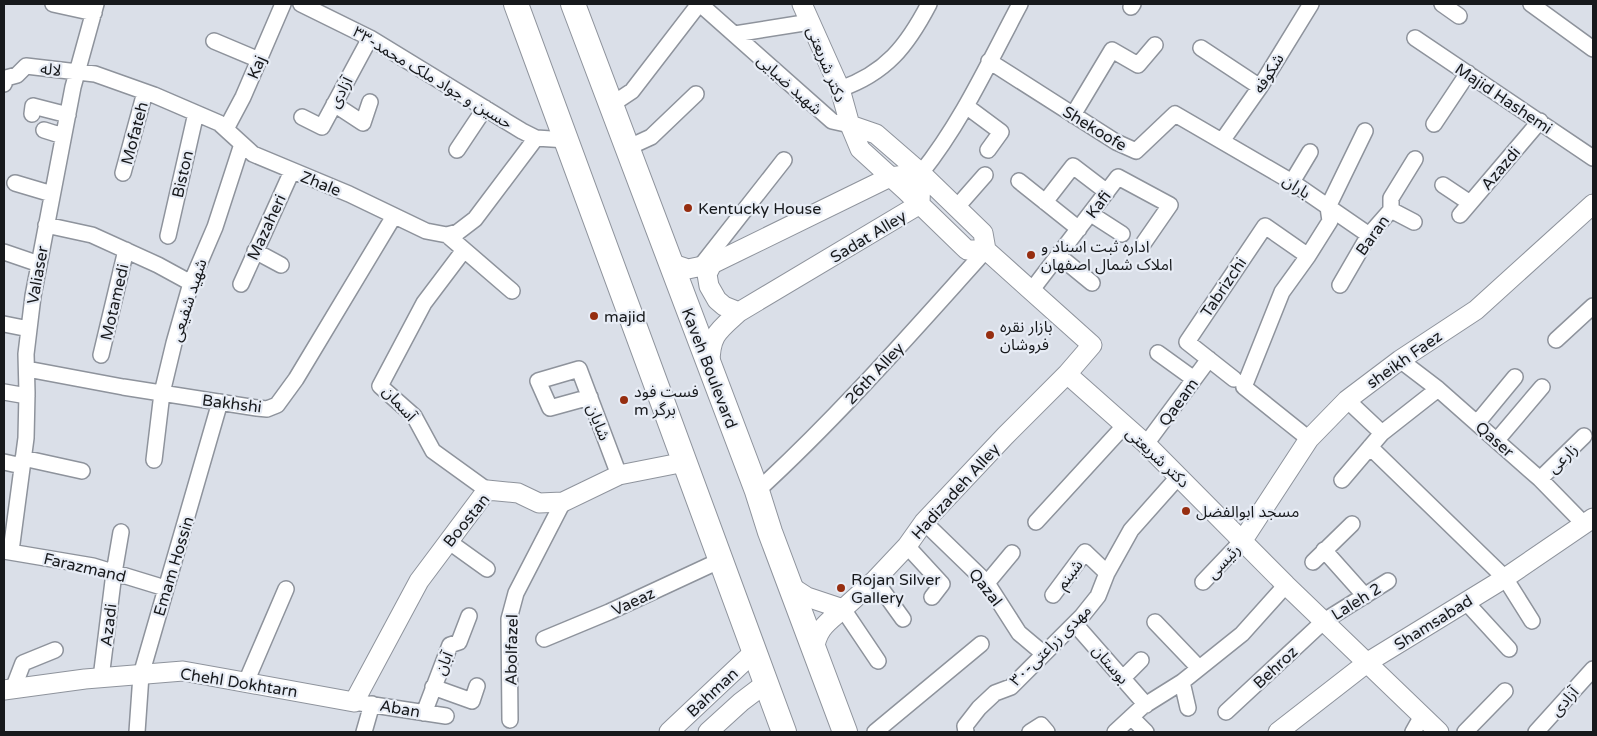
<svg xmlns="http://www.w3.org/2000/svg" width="1597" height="736" viewBox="0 0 1597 736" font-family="'Varela Round','Noto Sans Arabic',sans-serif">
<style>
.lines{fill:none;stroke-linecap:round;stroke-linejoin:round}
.minor-casing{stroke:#8e939c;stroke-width:18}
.tertiary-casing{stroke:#8e939c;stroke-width:21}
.primary-casing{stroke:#8e939c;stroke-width:26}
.minor{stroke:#fff;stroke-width:15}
.tertiary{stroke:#fff;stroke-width:19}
.primary{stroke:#fff;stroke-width:24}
.poi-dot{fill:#962e10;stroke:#e7ecf5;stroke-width:2}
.labels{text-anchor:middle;stroke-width:4.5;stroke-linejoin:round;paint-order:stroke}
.street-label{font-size:16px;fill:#17191c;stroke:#e7ecf5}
.poi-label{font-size:16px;fill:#17191c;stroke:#e7ecf5;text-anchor:start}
</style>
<rect width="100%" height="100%" fill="#dadfe8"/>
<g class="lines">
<defs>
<path id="minor" d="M53 4 94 13
M301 4 370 38 522 131 536 138 567 140
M700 4 832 121 850 125
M1442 4 1459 16
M1531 4 1593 49
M1131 7 1133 4
M735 34 810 22
M1415 38 1593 158
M214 41 259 60
M1201 48 1260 87
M989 61 1116 142 1136 151 1175 114 1292 182 1369 235
M4 84 6 78 17 75 26 66 95 74 154 95 219 123 253 154 349 194 426 231 447 235 458 232 475 219 536 138
M840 89C886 73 907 46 929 4
M334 104 363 123 370 102
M611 105 632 91 699 4
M966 106 1001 132 988 150
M32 114 33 106 68 115
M1073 115 1112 50 1138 65 1155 45
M302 117 322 127 370 38
M1434 124 1468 73
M226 129 243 97 283 4
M44 130 63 136
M1222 141 1260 87 1311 4
M627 148 651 137 696 94
M457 150 485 108
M123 173 145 92
M921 173C962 122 989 62 1020 4
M1019 181 1079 229
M1292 182 1310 152
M15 183 52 194
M1443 185 1470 203
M1045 202 1073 166 1107 192
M956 208 985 175
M1391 210 1414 222
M1091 214 1122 234
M1460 215 1540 121
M46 225 92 235 158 265 191 283
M447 235 512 291
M168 236 196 113
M464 250 424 303 380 386 414 416 433 451 487 490
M255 251 281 265
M4 252 39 264
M1059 256 1092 283
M700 267 784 160
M241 284 292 171
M1340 285 1369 235 1391 210V198L1415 159
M1031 291 1118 177 1170 205 1143 244
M4 324 29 329
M1556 340 1593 306
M1158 353 1194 379
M101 355 126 250
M1400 360 1438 389 1540 479 1584 524
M27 369 123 387 257 408 267 409 277 405 296 379 394 216
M1234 379 1187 342 1265 226 1308 256
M4 392 27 396
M590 397 550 408 538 381 579 369 619 475
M1347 400 1382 433
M1477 423 1515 377
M1309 439 1244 387 1282 292 1308 256 1330 221 1328 207 1365 131
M1497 440 1542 387
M1146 444 1209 359
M1370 447 1505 578 1532 621
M23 458 82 471
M154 460 162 393 174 343 191 283 215 227 242 144
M4 462 22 466
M1540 479 1584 436
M1342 480 1382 433 1438 389
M757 491C839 416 912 332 986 250
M924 522 987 583 1019 633 1044 654
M1036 522 1124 426
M448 541 487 569
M907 546 942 584 932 597
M1324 550 1365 596
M4 551 93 566 165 588
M11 551 26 438 27 393 26 354 33 296 73 87 96 4
M1313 562 1352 524
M875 580 903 619
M1203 582 1243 540
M987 583 1012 553
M1053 595 1085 552 1107 573
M1466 602 1509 649
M843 609 878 661
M1155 622 1199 668
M1075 624 1146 705
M544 639 609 612 721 560
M101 678 114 573 121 532
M1123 678 1141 660
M246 682 286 589
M1182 682 1188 708
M433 687 472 701 477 686
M13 689 23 663 55 650
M354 702 446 716
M1226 712 1324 621 1388 581
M424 713 450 645 459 642 469 616
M1131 717 1146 732
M510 720 509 619 516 593 563 502
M137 732 141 675 220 402
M364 732 372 704
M875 732 981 644
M966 732 965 726 979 708 995 693 1011 687 1082 616 1098 596 1107 573 1131 530 1179 476
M1030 732 1041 725 1047 732
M1115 732 1142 707 1182 682 1242 634 1286 585
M1413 732 1422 716
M1465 732 1505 691
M1536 732 1593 669"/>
<path id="tertiary" d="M802 4 840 89 850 125 860 149 905 190 967 250H986
M850 125 876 134 921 173 983 233 986 250 1092 345 1067 374 1146 444 1286 585 1439 732
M670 263 688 269 712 264 890 177 921 173 920 204 739 312C718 331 710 335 710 364
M712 264 707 274 709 286 717 300 724 306 739 312
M1243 540 1309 439 1347 400 1400 360 1476 310 1593 204
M790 586 807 597 843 609C827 623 817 628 814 651
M843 609 875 580 907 546 924 522 1005 436 1067 374
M4 690 85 679 183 671 354 702 419 581 487 490 518 493 539 503 563 502 619 475 685 462
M669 732 755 651
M708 732 741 702 766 683
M1278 732 1368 662 1505 578 1593 518"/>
<path id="primary" d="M516 4 784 732
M573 4 757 491 770 532 845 732"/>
</defs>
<use href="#minor" class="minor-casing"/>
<use href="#tertiary" class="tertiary-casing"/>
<use href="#primary" class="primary-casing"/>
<use href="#minor" class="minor"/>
<use href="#tertiary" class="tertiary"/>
<use href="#primary" class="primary"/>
</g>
<g class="poi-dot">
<circle cx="688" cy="208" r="5"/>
<circle cx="1031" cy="255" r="5"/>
<circle cx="594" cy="316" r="5"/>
<circle cx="990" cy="335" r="5"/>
<circle cx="624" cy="400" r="5"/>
<circle cx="1186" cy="511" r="5"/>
<circle cx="841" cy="588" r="5"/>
</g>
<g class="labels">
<g class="street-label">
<text transform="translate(827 64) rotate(68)" y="6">دکتر شریعتی</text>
<text transform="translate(256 67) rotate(-67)" y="6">Kaj</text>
<text transform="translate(51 69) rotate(7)" y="6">لاله</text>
<text transform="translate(1268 73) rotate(-58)" y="6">شکوفه</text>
<text transform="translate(433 77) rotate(31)" y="6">۳۳-حسین و جواد ملک محمد</text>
<text transform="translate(790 84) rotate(42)" y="6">شهید ضیایی</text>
<text transform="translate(340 92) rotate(-62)" y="6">آزادی</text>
<text transform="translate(1504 98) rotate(34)" y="6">Majid Hashemi</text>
<text transform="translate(1095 128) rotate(31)" y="6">Shekoofe</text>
<text transform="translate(134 133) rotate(-75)" y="6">Mofateh</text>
<text transform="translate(1500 168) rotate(-50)" y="6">Azazdi</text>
<text transform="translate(182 174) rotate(-77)" y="6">Biston</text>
<text transform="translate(321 183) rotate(22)" y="6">Zhale</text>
<text transform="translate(1297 186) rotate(33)" y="6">باران</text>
<text transform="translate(1098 204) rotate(-53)" y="6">Kafi</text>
<text transform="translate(266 227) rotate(-65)" y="6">Mazaheri</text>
<text transform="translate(1372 235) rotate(-54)" y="6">Baran</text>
<text transform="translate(868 236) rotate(-31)" y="6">Sadat Alley</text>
<text transform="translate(37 275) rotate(-80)" y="6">Valiaser</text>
<text transform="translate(1223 287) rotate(-56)" y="6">Tabrizchi</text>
<text transform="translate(188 300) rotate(-72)" y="6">شهید شفیعی</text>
<text transform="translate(114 302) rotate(-77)" y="6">Motamedi</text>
<text transform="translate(1404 359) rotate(-35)" y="6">sheikh Faez</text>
<text transform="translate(710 368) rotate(69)" y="6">Kaveh Boulevard</text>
<text transform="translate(874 373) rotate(-47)" y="6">26th Alley</text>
<text transform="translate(1178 402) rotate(-54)" y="6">Qaeam</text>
<text transform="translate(232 403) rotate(7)" y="6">Bakhshi</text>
<text transform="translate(400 403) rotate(48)" y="6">آسمان</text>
<text transform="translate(599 422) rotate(69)" y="6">شایان</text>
<text transform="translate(1495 439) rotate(41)" y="6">Qaser</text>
<text transform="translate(1158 457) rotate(43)" y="6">دکتر شریعتی</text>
<text transform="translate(1562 458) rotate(-44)" y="6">زارعی</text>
<text transform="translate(955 491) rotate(-48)" y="6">Hadizadeh Alley</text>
<text transform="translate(466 520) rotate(-51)" y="6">Boostan</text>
<text transform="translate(1223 561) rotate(-47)" y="6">رئیسی</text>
<text transform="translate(173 566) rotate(-73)" y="6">Emam Hossin</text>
<text transform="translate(85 567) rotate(13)" y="6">Farazmand</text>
<text transform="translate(1069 574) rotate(-53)" y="6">شبنم</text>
<text transform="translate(986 587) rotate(52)" y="6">Qazal</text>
<text transform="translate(633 601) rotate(-25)" y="6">Vaeaz</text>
<text transform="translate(1356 601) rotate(-32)" y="6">Laleh 2</text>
<text transform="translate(1433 622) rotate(-32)" y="6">Shamsabad</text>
<text transform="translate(108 625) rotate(-83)" y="6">Azadi</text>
<text transform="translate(1050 645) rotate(-45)" y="6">۳۰-مهدی زراعتی</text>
<text transform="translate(511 650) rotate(-89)" y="6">Abolfazel</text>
<text transform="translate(443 663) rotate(-67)" y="6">آبان</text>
<text transform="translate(1111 664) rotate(49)" y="6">بوستان</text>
<text transform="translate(1275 667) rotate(-43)" y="6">Behroz</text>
<text transform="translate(239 682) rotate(9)" y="6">Chehl Dokhtarn</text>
<text transform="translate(712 692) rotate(-43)" y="6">Bahman</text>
<text transform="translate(1564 701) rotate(-48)" y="6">آزادی</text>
<text transform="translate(400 708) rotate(10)" y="6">Aban</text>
</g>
<g class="poi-label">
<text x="698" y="214">Kentucky House</text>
<text x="1041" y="252">اداره ثبت اسناد و<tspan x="1041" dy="18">املاک شمال اصفهان</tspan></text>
<text x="604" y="322">majid</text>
<text x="1000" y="332">بازار نقره<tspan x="1000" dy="18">فروشان</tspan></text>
<text x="634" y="397">فست فود<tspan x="634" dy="18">m برگر</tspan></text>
<text x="1196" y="517">مسجد ابوالفضل</text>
<text x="851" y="585">Rojan Silver<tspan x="851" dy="18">Gallery</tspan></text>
</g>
</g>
<rect width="1597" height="736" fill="none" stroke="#17191c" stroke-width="10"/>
</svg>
